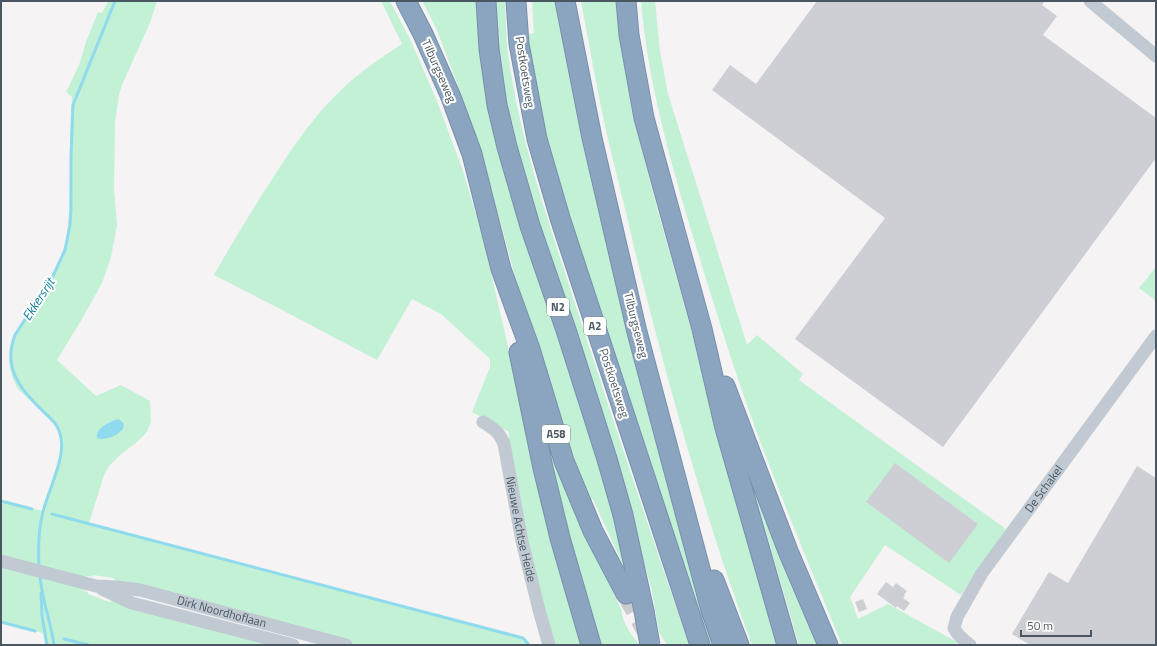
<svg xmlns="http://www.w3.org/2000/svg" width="1157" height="646" viewBox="0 0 1157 646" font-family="'Titillium Web',sans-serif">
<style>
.green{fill:#c3f1d5;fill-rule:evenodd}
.water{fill:#90daee}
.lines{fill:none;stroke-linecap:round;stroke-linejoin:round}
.stream{stroke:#90daee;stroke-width:3}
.building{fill:#cdcfd5}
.highway-tunnel{stroke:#caccce;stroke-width:19;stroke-dasharray:19 10;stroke-linecap:butt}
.highway-casing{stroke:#7690ad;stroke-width:21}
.minor{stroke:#c1cad2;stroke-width:13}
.highway{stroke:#8ba5c1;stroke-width:19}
.highway-bridge-casing{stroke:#7690ad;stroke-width:21;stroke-linecap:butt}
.highway-bridge{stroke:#8ba5c1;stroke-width:19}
.labels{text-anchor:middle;stroke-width:4;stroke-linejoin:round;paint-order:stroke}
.shield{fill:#fff;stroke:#808990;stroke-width:1}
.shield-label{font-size:11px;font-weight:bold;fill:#4a5661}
.street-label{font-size:12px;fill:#4a5661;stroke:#fff}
.water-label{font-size:13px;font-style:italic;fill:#0c7c9b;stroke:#fff}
</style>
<rect width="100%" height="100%" fill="#f5f3f3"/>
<path class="green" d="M108 1H157L150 23 122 85 119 95 115 123 114 189 117 225 111 257 102 283 82 319 57 360 96 396 121 385 150 401 151 422 146 433 137 442 120 455 109 466 104 475 89 523 525 638 531 645H358L158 592 120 585 113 578 93 575 92 577 89 576 84 577 81 587 85 591 88 592V594L109 602 117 600 282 645H45L43 633 1 623V500L42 511 60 455C61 447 62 438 59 430 53 418 29 399 18 389 0 356 11 337 30 309 41 293 52 277 60 260 71 234 69 200 70 173 70 147 70 122 72 97L66 92 79 65 86 42 98 12 102 13ZM117 419 124 424C125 434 107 440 99 439L104 426Z
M381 1H390L410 39 437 101 462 168 483 238 517 386 585 645H552L542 610 509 443V432L472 412 490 367V361L489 358 441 314 412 299 377 360 282 310 214 275C232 243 251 212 271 181 291 149 313 117 341 90 359 72 381 58 402 44Z
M422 1H476L479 48 486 79 600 455 633 587 593 499 586 503 532 340 482 153 462 96 436 28Z
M491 1H505C506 16 506 30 507 45 518 140 552 231 581 322 616 430 652 537 689 645H667L659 632 652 591 633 524 512 146Z
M532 1H556L624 314 671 500 715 645H706L543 137 526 35 534 33Z
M581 1H618L620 37 634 120 656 204 779 645H752C704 515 667 381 634 247 625 207 614 166 605 126 596 85 589 43 581 1Z
M641 1H655L660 51 668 94 747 345 757 335 803 374 799 380 890 446 1006 529 961 595 885 545 850 597 858 619 888 604 957 642 955 645H842C813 574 783 503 756 430 735 373 717 314 699 256 674 174 648 87 641 1Z
M1156 267V301L1139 288Z
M533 392 586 535 622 611C622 623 632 636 640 645H598L585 603Z
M758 494 820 645H799L755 495Z"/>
<path class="water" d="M117 419C137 426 109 443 97 438 96 427 109 423 117 419Z"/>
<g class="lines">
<path class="stream" d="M1 501 32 509
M52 514 523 638 529 645
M39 567C38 548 38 530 43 512 49 486 74 446 54 422 29 397 0 375 15 335L53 276 65 250 70 225 71 210V157L73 105 115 1
M40 574C41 598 51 621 54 645
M41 593 42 616 47 645
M1 622 35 631
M64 639 89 645"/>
</g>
<path class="building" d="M817 1H1045L1042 5 1057 16 1043 35 1156 118V158L943 447 795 339 885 218 712 90 730 65 756 84Z
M895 463 978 524 949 563 866 502Z
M1137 466 1156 478V645H1030L1012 634 1049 572 1068 583Z
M886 582 893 587 896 583 907 591 904 595 905 596 903 598 910 603 904 611 897 606 896 608 877 594Z
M863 599 867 609 859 612 855 602Z"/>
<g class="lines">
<path class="highway-tunnel" d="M626 594 646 631"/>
<defs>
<path id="highway" d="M406 1 423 34 451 97 472 154 501 269 530 349 564 461 593 531 626 594
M486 1 489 49 497 105 507 147 530 226 566 330 607 459 623 515 644 611
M516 1 519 44 537 139 560 218 700 645
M565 1 592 138 637 332 711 610 723 645
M626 1 629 35 644 118 702 329 725 428 787 645
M519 352 543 468 560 538 591 645
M725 386 788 551 828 645
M714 580 739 645"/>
</defs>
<use href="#highway" class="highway-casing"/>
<g class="minor">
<path d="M1090 1 1156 56"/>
<path id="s1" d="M483 422C494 429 499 431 504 444L522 541 539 610 549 645"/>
<path id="s2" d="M1 561 96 586 117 587 140 590 346 645"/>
<path d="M102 589 132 603 293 645"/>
<path id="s3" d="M970 645C963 640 958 636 954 628L957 617 982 573 1156 336"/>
</g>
<use href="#highway" class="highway"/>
<defs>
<path id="highway-bridge" d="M644 611 650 645"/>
</defs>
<use href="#highway-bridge" class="highway-bridge-casing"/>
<use href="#highway-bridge" class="highway-bridge"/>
</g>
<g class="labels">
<g class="shield">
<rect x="547" y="298" width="22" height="18" rx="3"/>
<rect x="584" y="317" width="22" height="18" rx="3"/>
<rect x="542" y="425" width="28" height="18" rx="3"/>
</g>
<g class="shield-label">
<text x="558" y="311">N2</text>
<text x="595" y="330">A2</text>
<text x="556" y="438">A58</text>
</g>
<g class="street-label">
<text transform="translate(439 71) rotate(66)" y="4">Tilburgseweg</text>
<text transform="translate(525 72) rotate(81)" y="4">Postkoetsweg</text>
<text transform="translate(636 325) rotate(76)" y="4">Tilburgseweg</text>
<text transform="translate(614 383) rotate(72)" y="4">Postkoetsweg</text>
<text dy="4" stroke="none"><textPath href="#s3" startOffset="190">De Schakel</textPath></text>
<text dy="4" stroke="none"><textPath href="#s1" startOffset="118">Nieuwe Achtse Heide</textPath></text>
<text dy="4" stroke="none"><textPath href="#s2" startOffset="227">Dirk Noordhoflaan</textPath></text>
</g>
<g class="water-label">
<text transform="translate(38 299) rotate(-57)" y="5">Ekkersrijt</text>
</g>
</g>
<rect width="1157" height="646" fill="none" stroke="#4a5661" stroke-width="4"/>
<path d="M1021 630v6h70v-6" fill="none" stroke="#4a5661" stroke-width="2"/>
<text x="1027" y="630" font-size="12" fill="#4a5661" stroke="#ffffff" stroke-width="3" paint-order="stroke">50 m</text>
</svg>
